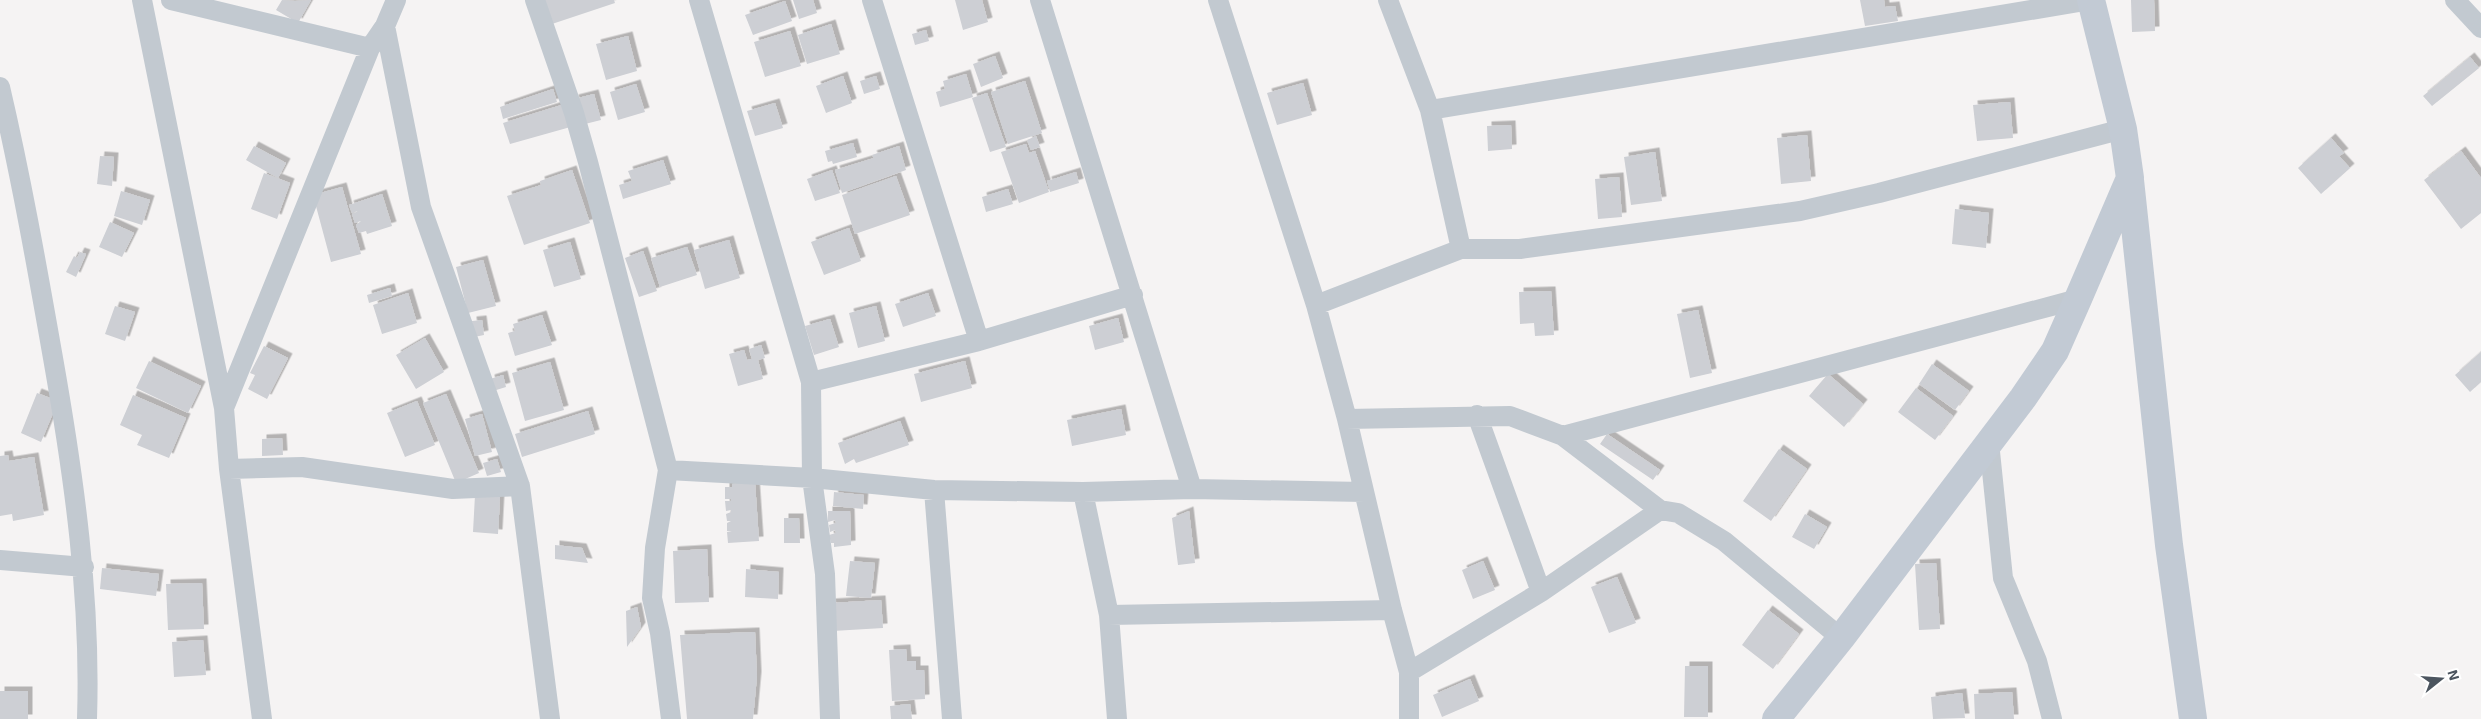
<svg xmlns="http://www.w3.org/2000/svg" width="2481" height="719" viewBox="0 0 2481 719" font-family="'Exo 2',sans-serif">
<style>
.building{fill:#cdcfd4;filter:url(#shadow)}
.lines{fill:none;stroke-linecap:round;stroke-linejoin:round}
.street{stroke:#c2c9d0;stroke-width:20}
.secondary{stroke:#c2cad4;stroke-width:28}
</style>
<defs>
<filter id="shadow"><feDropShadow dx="4.5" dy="-4.5" stdDeviation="0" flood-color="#0004"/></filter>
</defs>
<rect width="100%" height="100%" fill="#f5f3f3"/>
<path class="building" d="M282 0 295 1 311 0 298 23 276 10Z
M538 0H614L615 3 546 26Z
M793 0H813L817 13 799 19Z
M955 0H982L988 22 963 30Z
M1860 0H1884L1885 7 1895 6 1898 21 1865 26Z
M2131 0H2154L2155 31 2132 32Z
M785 1 792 21 753 35 745 15Z
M831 24 840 54 807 64 798 35Z
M926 30 929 41 915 45 912 34Z
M790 31 801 66 765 77 754 42Z
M628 36 637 71 606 80 596 44Z
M995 56 1003 78 981 87 973 64Z
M2470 57 2479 68 2432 106 2423 96Z
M966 74 973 97 940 107 936 92 945 89 943 81Z
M843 76 852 103 826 113 816 86Z
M876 76 880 89 864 94 860 81Z
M1025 81 1042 133 1008 144 991 92Z
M1303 83 1312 115 1277 125 1267 93Z
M636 84 645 112 618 120 610 92Z
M553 89 557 102 503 119 500 107Z
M987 93 1006 147 990 152 972 98Z
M594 94 601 120 581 125 574 99Z
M2010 102 2013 138 1977 141 1973 105Z
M568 103 574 126 510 144 503 123Z
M775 103 783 128 755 136 747 111Z
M1511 125 1512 149 1488 151 1487 126Z
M1807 135 1811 181 1781 184 1777 138Z
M1036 136 1040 147 1031 150 1027 140Z
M2331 138 2344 153 2339 156 2350 168 2321 194 2298 168Z
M853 143 857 157 833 164 832 161 828 162 825 151Z
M1026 144 1029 153 1035 151 1049 192 1019 203 1001 152Z
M254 146 286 163 278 178 246 160Z
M899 146 906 170 842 193 835 170 874 158 872 155Z
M2461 151 2481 178V213L2461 229 2424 180Z
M1655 152 1662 201 1631 205 1624 157Z
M100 156 114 157 112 186 97 184Z
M663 160 671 184 623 199 619 185 632 181 628 171Z
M572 170 590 223 524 245 507 196 541 185 540 181Z
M832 170 840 193 815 201 807 179Z
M1076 172 1079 183 1050 192 1047 181Z
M264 173 290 183 277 219 251 209Z
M896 176 910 215 855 234 842 195Z
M1619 177 1622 217 1598 219 1595 179Z
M342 187 361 254 331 262 313 195Z
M1008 189 1013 204 986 212 982 197Z
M121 191 150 200 142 225 114 216Z
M382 194 392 226 367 234 366 231 359 233 356 225 361 221 355 223 352 214 358 211 352 213 349 205Z
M1955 209 1989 213 1986 248 1952 244Z
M110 222 134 233 122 257 99 247Z
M849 228 861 261 824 275 811 242Z
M729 240 740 278 705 289 694 250Z
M570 242 581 279 554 287 543 250Z
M687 247 697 275 660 287 651 258Z
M643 251 657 291 639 297 625 258Z
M80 252 86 254 76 277 66 272 74 256 77 258Z
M483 260 496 306 468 313 456 267Z
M390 288 392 296 369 303 367 295Z
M1551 291 1554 335 1535 336 1534 323 1520 324 1519 292Z
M408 293 417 323 382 334 373 305Z
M928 293 936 316 903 327 895 304Z
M115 306 135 312 125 341 105 334Z
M876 306 885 341 858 348 849 313Z
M1698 310 1712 373 1690 378 1677 314Z
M542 315 552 345 515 356 508 333 515 331 513 324Z
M1118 318 1124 342 1095 350 1089 326Z
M830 319 839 347 814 355 805 326Z
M482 320 484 335 474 337 472 321Z
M425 338 444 372 416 389 396 355Z
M761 345 765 358 758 360 763 379 738 386 729 354 744 350 747 360 752 359 749 349Z
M264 346 288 358 267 399 248 389 255 375 250 373Z
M2481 352V382L2470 392 2455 375Z
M149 361 201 386 188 413 136 388Z
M965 361 972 388 921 402 914 374Z
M550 362 564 410 525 421 512 373Z
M1932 364 1969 391 1955 410 1919 384Z
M1828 374 1863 404 1844 427 1809 396Z
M503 375 506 387 493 391 490 379Z
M1916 388 1953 416 1935 440 1898 412Z
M37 393 58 401 41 442 21 433Z
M446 394 479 473 456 483 423 403Z
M133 395 186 418 169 458 137 445 142 435 120 425Z
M417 401 435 445 405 457 387 413Z
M1121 409 1126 435 1072 446 1067 420Z
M588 411 595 434 522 457 515 434Z
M482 414 492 452 475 456 465 419Z
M900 421 909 445 856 463 854 459 845 464 838 443Z
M1607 434 1660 470 1653 480 1600 444Z
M282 438 283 455 262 456V439Z
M1779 449 1807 469 1771 521 1743 501Z
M8 455 9 461 34 457 44 515 13 521 12 514 0 516V456Z
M497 459 501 472 487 476 483 463Z
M755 482 759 541 728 543 727 532 732 531H727V523L731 521H727L726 514 731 512V510L726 511 725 501H731V499H725V487H732V484Z
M834 492 864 495 863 509 833 506Z
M475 495 500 497 498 534 473 532Z
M828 511H850L851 545 834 547V543H831L829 535 836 533 835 530 830 532 829 525 836 523 835 520 828 522Z
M1189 511 1195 563 1178 565 1172 518Z
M1805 514 1827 527 1814 549 1792 537Z
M784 518H799L800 543H784Z
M555 545 582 548 588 563 555 559Z
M707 549 709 602 675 603 673 551Z
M850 561 875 563 871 598 846 596Z
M1483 561 1495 590 1473 599 1462 570Z
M1936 563 1940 629 1919 630 1915 564Z
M102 568 159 574 156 596 100 589Z
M746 569 779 572 778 599 745 597Z
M1617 577 1636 623 1609 633 1591 587Z
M202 583 204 629 168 630 166 584Z
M881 600 883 628 833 631 831 603Z
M637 607 641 627 627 647 626 611Z
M1768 610 1799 634 1773 669 1742 645Z
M755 632 757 676 753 719H687L680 635Z
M203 640 206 675 174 677 172 642Z
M906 649 907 661H916V670H924L925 699 892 701 889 650Z
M1685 666H1708V717H1684Z
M1470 679 1479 701 1442 717 1433 695Z
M0 691H28V719H0Z
M2012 692 2014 719H1975L1974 694Z
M1962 693 1965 718 1933 719 1931 697Z
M910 704 912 719H891L890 706Z"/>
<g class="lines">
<path class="street" d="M142 0 224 408 229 469 262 719
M171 0 370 48
M535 0 574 113 588 162 668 470 655 548 652 598 660 633 671 719
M699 0 811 382 812 478 825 574 830 719
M872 0 979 341
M1218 0 1316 305 1347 419 1392 610 1409 672V719
M1388 0 1430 110 1461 249
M2455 0 2481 28
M385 26 421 207 520 486 550 719
M0 87C21 177 37 267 53 358 74 477 91 597 87 719
M1430 110 2091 0
M1316 305 1461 249H1520L1800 211 1879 193 2123 129
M811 382 979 341 1133 295
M224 408 370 48 385 26 396 0
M1477 415 1541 592
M1347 419 1510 416 1563 436 1660 510
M1563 436 2078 299
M1989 442 2003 578 2037 661 2052 719
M229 469 302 467 453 489 520 486
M668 470 812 478 934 490 1083 492 1192 489 1040 0
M1192 489 1364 492
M934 490 952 719
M1083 492 1109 615 1117 719
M0 560 84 567
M1109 615 1392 610
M1409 672 1541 592 1660 510 1678 513 1724 541 1841 638"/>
<path class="secondary" d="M2130 180 2169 545 2193 719
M1776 719 1841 638 2023 398 2055 351 2078 299 2130 178 2123 129 2091 0"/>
</g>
<g transform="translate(2441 679) rotate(73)" stroke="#ffffff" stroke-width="4" paint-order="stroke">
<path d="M0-4L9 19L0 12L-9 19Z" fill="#4c555f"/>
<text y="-8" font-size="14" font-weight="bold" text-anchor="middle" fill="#4c555f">N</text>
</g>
</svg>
